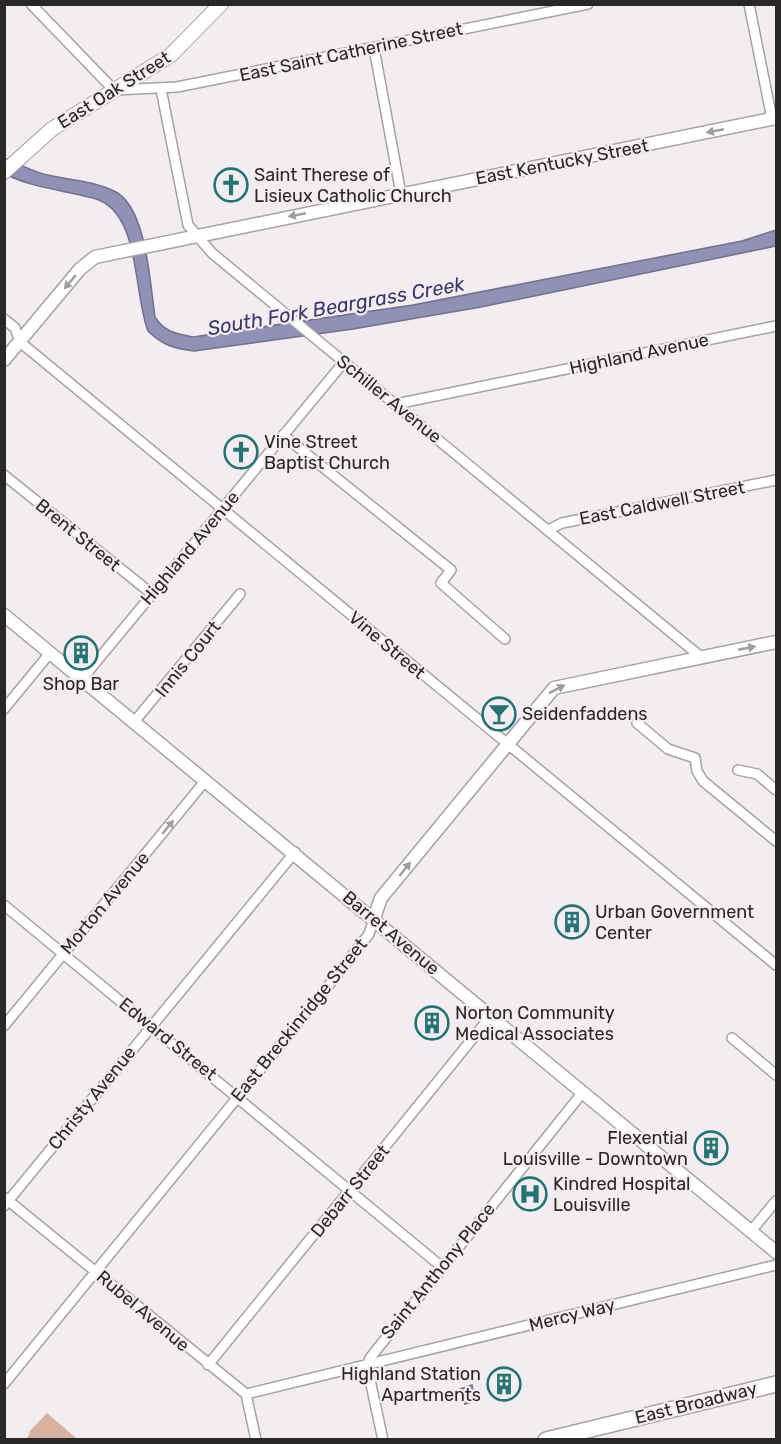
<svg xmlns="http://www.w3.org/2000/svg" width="781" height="1444" viewBox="0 0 781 1444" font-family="Rubik,sans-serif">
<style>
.green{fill:#d9b2a1}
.water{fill:#9190b6;stroke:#72708b;stroke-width:1.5}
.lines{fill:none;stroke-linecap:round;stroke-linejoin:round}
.minor-casing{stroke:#a6a1a4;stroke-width:12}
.tertiary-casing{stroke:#a6a1a4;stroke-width:15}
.secondary-casing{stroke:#a6a1a4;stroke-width:16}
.primary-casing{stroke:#a6a1a4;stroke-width:18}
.minor{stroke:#fff;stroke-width:9}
.tertiary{stroke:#fff;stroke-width:12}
.secondary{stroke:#fff;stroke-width:14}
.primary{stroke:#fff;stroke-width:15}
.oneway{fill:#9f9e9e}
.labels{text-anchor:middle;stroke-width:4.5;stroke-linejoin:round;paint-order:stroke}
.street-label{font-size:18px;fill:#292728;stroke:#f2edf0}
.poi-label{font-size:18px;fill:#292728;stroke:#f2edf0;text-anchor:start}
.water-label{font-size:20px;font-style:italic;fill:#3c3669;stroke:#f2edf0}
</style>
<rect width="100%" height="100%" fill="#f2edf0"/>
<path class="green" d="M47 1413 76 1438 74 1439H26L30 1434 29 1432Z"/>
<path class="water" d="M4 158C17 163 30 170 43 174 66 180 92 180 114 191 147 206 150 285 155 317 164 332 177 334 193 337L413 305 742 241 776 230V246L481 307 353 329 194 351C175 349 162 345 148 331 133 293 141 210 93 198 62 190 33 188 5 174Z
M472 1385 475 1401 465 1404 460 1389Z"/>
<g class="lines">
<defs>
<path id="minor" d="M31 4 114 90 177 87 588 4
M749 4 772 119
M374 48 401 194
M161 89 188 225 212 253 701 657
M4 319 15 328 20 342 776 965
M396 404 776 326
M283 435 451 570 441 583 505 639
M4 475 152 594
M548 530 562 523 776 480
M82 679 344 362
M4 709 50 653
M134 722 240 594
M637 723 668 749 695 758 697 771 703 781 776 841
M738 770 757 774 776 790
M4 905 442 1267
M4 1026 206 780
M732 1038 776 1075
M5 1198 246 1394 256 1440
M4 1206 295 852
M751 1231 776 1201
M208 1365 490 1017
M4 1384 325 990 369 934 374 918
M246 1394 776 1265
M383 1440 367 1366 370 1358 583 1092"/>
<path id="tertiary" d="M4 360 80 269 95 257 776 118
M4 615 776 1252
M374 918 381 898 554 688 776 642"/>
<path id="secondary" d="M4 172 52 129 171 55 221 4"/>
<path id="primary" d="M546 1440 776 1384"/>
</defs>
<use href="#minor" class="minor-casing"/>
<use href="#tertiary" class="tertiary-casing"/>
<use href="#secondary" class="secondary-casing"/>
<use href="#primary" class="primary-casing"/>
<use href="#minor" class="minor"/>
<use href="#tertiary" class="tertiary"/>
<use href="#secondary" class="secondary"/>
<use href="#primary" class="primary"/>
</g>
<defs><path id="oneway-solid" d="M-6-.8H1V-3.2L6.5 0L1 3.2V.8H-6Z" transform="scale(1.5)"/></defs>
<g class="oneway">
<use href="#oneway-solid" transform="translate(715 131) rotate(169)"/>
<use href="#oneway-solid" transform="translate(297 215) rotate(169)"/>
<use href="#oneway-solid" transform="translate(70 282) rotate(130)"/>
<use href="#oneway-solid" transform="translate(747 648) rotate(-11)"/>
<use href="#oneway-solid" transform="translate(557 689) rotate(-27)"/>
<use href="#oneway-solid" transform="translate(168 827) rotate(-51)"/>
<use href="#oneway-solid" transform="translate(405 869) rotate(-51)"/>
</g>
<defs>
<symbol id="church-ring" viewBox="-11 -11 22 22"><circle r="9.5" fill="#f2edf0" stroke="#277273" stroke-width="1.5"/><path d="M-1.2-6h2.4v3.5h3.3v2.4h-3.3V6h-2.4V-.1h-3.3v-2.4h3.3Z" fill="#277273"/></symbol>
<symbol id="building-ring" viewBox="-11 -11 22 22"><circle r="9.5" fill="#f2edf0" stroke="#277273" stroke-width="1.5"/><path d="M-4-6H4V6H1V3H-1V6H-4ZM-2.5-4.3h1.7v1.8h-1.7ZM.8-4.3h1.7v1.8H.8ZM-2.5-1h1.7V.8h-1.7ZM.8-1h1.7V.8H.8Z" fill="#277273"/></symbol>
<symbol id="bar-ring" viewBox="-11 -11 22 22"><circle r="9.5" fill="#f2edf0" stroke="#277273" stroke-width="1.5"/><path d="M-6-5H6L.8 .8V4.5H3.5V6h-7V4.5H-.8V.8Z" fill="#277273"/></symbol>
<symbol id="hospital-ring" viewBox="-11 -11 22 22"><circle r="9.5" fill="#f2edf0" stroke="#277273" stroke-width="1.5"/><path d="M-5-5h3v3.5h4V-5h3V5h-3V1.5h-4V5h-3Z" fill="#277273"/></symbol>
</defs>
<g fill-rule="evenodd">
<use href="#church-ring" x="212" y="166" width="38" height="38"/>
<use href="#church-ring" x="222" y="433" width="38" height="38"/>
<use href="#building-ring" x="62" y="634" width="38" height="38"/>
<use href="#bar-ring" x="480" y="695" width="38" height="38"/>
<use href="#building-ring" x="553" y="903" width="38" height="38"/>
<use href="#building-ring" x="413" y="1004" width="38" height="38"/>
<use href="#building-ring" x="692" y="1129" width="38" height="38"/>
<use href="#hospital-ring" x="511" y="1175" width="38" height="38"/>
<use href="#building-ring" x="485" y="1365" width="38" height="38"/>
</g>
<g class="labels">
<g class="street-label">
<text transform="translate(351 52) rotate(-12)" y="6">East Saint Catherine Street</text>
<text transform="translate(114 90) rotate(-32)" y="6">East Oak Street</text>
<text transform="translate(562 162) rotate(-11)" y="6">East Kentucky Street</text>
<text transform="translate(639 354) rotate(-12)" y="6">Highland Avenue</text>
<text transform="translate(389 399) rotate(39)" y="6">Schiller Avenue</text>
<text transform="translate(662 503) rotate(-11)" y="6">East Caldwell Street</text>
<text transform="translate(78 535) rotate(39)" y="6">Brent Street</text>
<text transform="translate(190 548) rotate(-50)" y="6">Highland Avenue</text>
<text transform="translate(387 645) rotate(40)" y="6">Vine Street</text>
<text transform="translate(188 659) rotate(-51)" y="6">Innis Court</text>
<text transform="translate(105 903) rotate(-50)" y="6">Morton Avenue</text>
<text transform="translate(391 933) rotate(40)" y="6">Barret Avenue</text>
<text transform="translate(299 1020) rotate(-51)" y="6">East Breckinridge Street</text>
<text transform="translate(168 1039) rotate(39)" y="6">Edward Street</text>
<text transform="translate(92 1098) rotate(-51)" y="6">Christy Avenue</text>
<text transform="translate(350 1191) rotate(-51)" y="6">Debarr Street</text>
<text transform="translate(438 1271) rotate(-51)" y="6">Saint Anthony Place</text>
<text transform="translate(143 1311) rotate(40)" y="6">Rubel Avenue</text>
<text transform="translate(572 1315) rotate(-14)" y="6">Mercy Way</text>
<text transform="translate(696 1403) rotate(-14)" y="6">East Broadway</text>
</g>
<g class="poi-label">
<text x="254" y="181">Saint Therese of<tspan x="254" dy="21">Lisieux Catholic Church</tspan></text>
<text x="264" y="448">Vine Street<tspan x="264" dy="21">Baptist Church</tspan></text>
<text x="81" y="690" text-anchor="middle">Shop Bar</text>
<text x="522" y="720">Seidenfaddens</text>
<text x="595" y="918">Urban Government<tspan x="595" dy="21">Center</tspan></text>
<text x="455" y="1019">Norton Community<tspan x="455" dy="21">Medical Associates</tspan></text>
<text x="688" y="1144" text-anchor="end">Flexential<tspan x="688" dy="21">Louisville - Downtown</tspan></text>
<text x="553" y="1190">Kindred Hospital<tspan x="553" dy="21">Louisville</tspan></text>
<text x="481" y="1380" text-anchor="end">Highland Station<tspan x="481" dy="21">Apartments</tspan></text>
</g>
<g class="water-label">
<text transform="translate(336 306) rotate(-10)" y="7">South Fork Beargrass Creek</text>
</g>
</g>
<rect width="781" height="1444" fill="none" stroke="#292728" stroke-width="12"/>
</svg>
